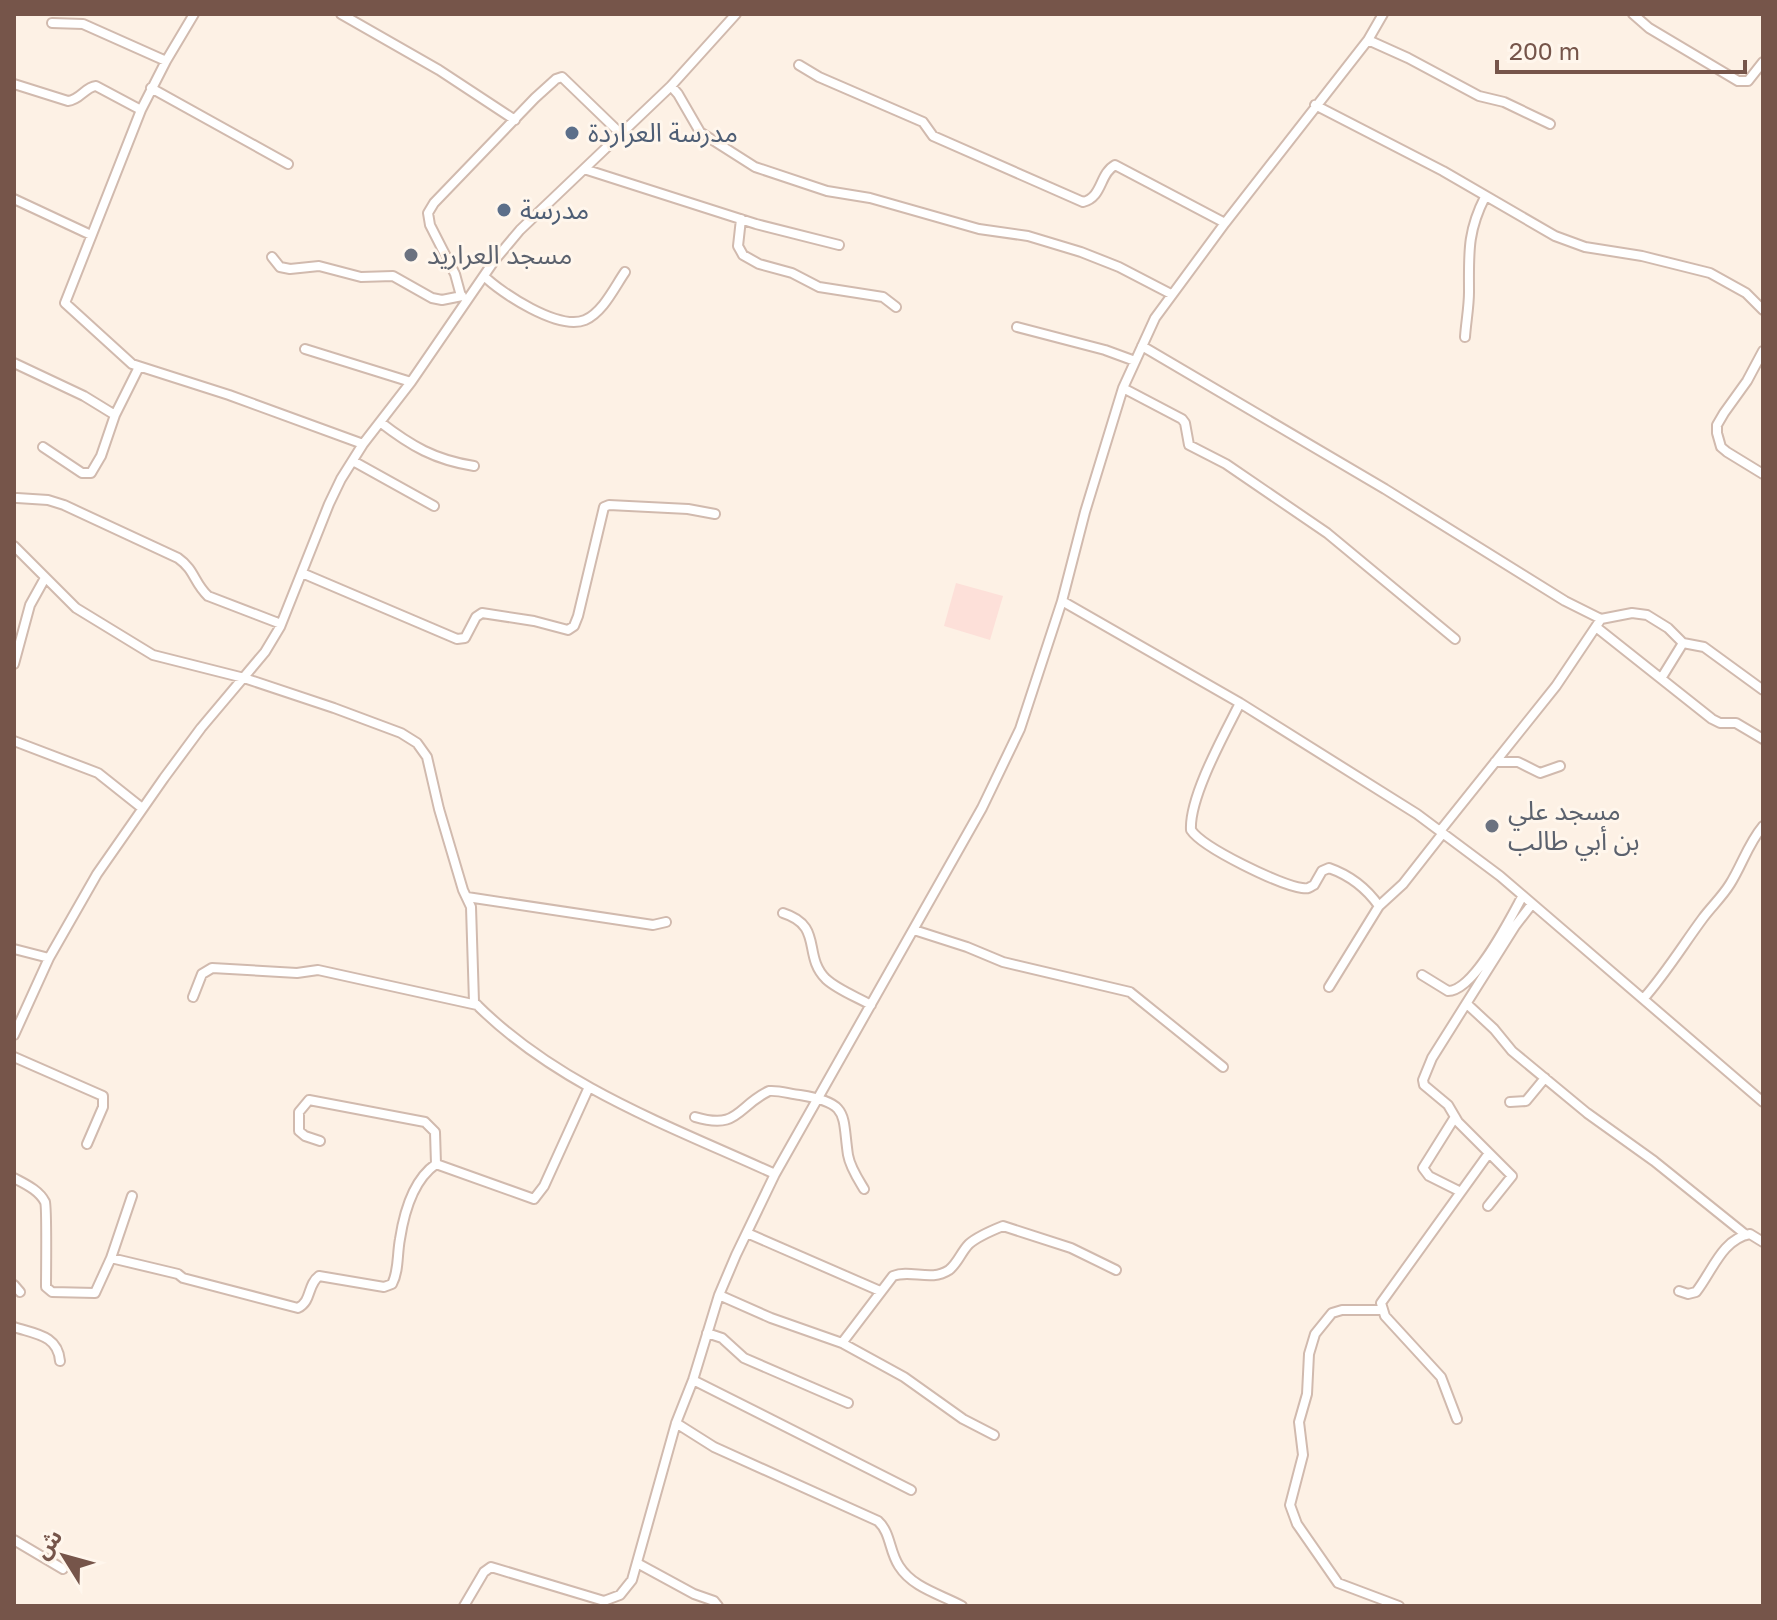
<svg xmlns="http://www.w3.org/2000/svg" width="1777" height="1620" viewBox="0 0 1777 1620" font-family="'Golos Text','Noto Sans Arabic',sans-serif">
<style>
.commercial{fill:#fde0d9}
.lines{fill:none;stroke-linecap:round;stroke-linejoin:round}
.minor-casing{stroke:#d1baae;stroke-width:12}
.minor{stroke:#fff;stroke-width:8}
.service-dot{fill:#5c6f8a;stroke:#fff6ec;stroke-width:3}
.worship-dot{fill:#6b7280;stroke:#fff6ec;stroke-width:3}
.labels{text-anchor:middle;stroke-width:6;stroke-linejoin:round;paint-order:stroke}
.service-label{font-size:26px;fill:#4e5e75;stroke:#fff6ec;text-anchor:start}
.worship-label{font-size:26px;fill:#5b616d;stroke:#fff6ec;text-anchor:start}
</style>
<rect width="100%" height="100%" fill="#fdf1e5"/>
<path class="commercial" d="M956 583 1003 596 990 640 944 626Z"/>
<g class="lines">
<defs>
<path id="minor" d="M194 14 166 61 141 110 65 303 132 364 229 395 363 444
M341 14 439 70 515 120
M1633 14 1649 28 1738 81H1748L1763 62
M52 23 83 24 166 61
M1368 40 1408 58 1479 96 1504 102 1550 124
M799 65 819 77 923 122 933 136 1083 202C1103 197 1099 174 1115 165L1225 223
M14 84 68 101C80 100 85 87 96 86L141 110
M671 86 678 94 700 132 755 167 827 191 870 198 979 229 1028 236 1081 252 1119 267 1171 294
M151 88 288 164
M1315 105 1443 171 1555 236 1585 247 1642 256 1710 273 1746 293 1763 310
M584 169 756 224 839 245
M14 199 91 235
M741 219 738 246 743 255 759 264 792 273 819 287 883 297 896 307
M272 257 280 267 290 269 319 266 361 277 393 276 432 298 442 300 462 296
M484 276C501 293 559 331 585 320 603 312 614 288 625 272
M461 296 455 274 430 225 428 213 434 203 535 98 556 79 562 77 621 134
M1017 327 1105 350 1135 361
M1465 337C1466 322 1469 307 1469 292 1469 254 1467 232 1485 197
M1142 346 1385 489 1565 601 1601 619 1632 613 1647 615 1668 628 1683 643 1704 647 1763 690
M305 349 411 382
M1763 351 1747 381 1724 413 1717 425V433L1721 447 1727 452 1763 474
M14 363 84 396 115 415
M1123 388 1182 419 1185 423 1189 445 1226 464 1327 533 1455 639
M380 422C411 446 435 460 474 466
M43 447 82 473H91L101 456 115 415 139 367
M353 461 434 506
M17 498 48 500 64 505 178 558C195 570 194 583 208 596L281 624
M14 546 76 608 153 655 244 678 334 708 401 733 417 743 427 757 439 809 463 890 471 907 474 1002C557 1086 670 1126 775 1174
M302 573 457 639 465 638 476 617 482 613 534 621 568 630 574 626 578 616 604 507 609 505 688 509 715 514
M1062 601 1240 703 1417 814 1500 876 1763 1102
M1596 627 1712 719 1720 723H1736L1763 739
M14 664 30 605 45 578
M1662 677 1683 643
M1240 703C1225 733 1189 797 1191 830 1203 848 1280 885 1302 888 1309 889 1308 888 1314 885L1322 871 1329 868C1349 875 1367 889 1379 906
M14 741 98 773 142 808
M1495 762H1518L1540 773 1560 766
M1440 831 1556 686 1601 619
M467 897 653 925 666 922
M783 913C824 926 802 955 826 979 838 990 857 997 871 1005
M914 930 967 947 1003 962 1130 992 1223 1067
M14 949 49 958
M1422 975 1448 991C1474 991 1510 919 1522 897
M1329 987 1379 906 1403 884 1443 833
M193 997 202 974 212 968 297 973 318 970 477 1005
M1644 998C1666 973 1683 945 1703 918 1711 907 1722 897 1730 884 1742 865 1748 844 1763 826
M1467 1004 1494 1029 1512 1051 1587 1113 1654 1161 1746 1235
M14 1035 49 958 97 874 164 778 201 728 265 652 280 627 329 504 341 479 363 444 411 382 494 261 520 230 671 86 736 14
M14 1057 103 1096V1107L87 1144
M1510 1102 1526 1101 1545 1078
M695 1117C739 1130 736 1107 769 1091 779 1090 790 1094 800 1095 850 1103 842 1114 848 1155 850 1167 858 1179 864 1189
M1455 1117 1423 1168 1429 1176 1461 1192
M320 1141 305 1136 299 1131V1112L309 1100 425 1122 435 1132 436 1164
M436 1164 534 1199 544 1186 589 1087
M14 1178C25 1184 39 1190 45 1202 47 1207 46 1274 46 1287L52 1292 95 1293 111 1258 178 1274 183 1278 298 1308C312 1301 307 1285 319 1276L384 1287 392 1284C399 1271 397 1254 400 1239 404 1213 413 1180 436 1164
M1488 1206 1512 1176 1458 1122 1448 1105 1424 1085 1423 1080 1432 1058 1515 926 1532 904
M747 1233 880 1291
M111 1258 132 1196
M14 1285 20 1292
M1679 1291 1688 1294 1696 1292C1712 1272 1722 1239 1750 1234L1763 1242
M719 1295 771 1318 842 1343 904 1377 963 1419 994 1435
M1382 1310H1342L1332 1313 1315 1334 1309 1354 1307 1394 1299 1422 1303 1455 1290 1505 1297 1524 1338 1583 1399 1606
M14 1327C35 1334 58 1335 60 1361
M707 1333 722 1338 744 1358 848 1403
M842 1343 893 1276C911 1269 931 1282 949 1270 958 1263 961 1252 969 1244 977 1237 993 1230 1003 1226L1071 1248 1116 1270
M693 1380 911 1490
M1457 1419 1441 1377 1385 1316 1381 1303 1489 1153
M676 1423 714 1447 878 1521C891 1533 889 1551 899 1566 913 1588 940 1594 962 1606
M14 1540 63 1569
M637 1563 694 1594 714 1601 718 1606
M464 1606 484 1572 491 1567 604 1601 620 1595 632 1580 676 1423 693 1380 719 1295 736 1255 775 1174 982 808 1020 729 1062 601 1085 512 1123 388 1155 318 1225 223 1368 40 1383 14"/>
</defs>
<use href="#minor" class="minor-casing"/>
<use href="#minor" class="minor"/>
</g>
<g class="service-dot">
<circle cx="572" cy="133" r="8"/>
<circle cx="504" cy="210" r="8"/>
</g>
<g class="worship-dot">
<circle cx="411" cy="255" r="8"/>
<circle cx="1492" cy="826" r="8"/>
</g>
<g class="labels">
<g class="service-label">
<text x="588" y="142">مدرسة العراردة</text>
<text x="520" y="219">مدرسة</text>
</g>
<g class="worship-label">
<text x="427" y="264">مسجد العراريد</text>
<text x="1508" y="820">مسجد علي<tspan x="1508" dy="30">بن أبي طالب</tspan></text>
</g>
</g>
<rect width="1777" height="1620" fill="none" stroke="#76554a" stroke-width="32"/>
<g transform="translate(64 1556) rotate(307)" stroke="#fff6ec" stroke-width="6" paint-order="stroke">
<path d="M0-6L14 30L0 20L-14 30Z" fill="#76554a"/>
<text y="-12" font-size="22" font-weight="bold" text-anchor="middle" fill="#76554a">ش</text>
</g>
<path d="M1497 60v12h248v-12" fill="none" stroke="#76554a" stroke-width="4"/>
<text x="1509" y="60" font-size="24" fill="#76554a" stroke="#fff6ec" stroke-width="6" paint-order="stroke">200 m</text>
</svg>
